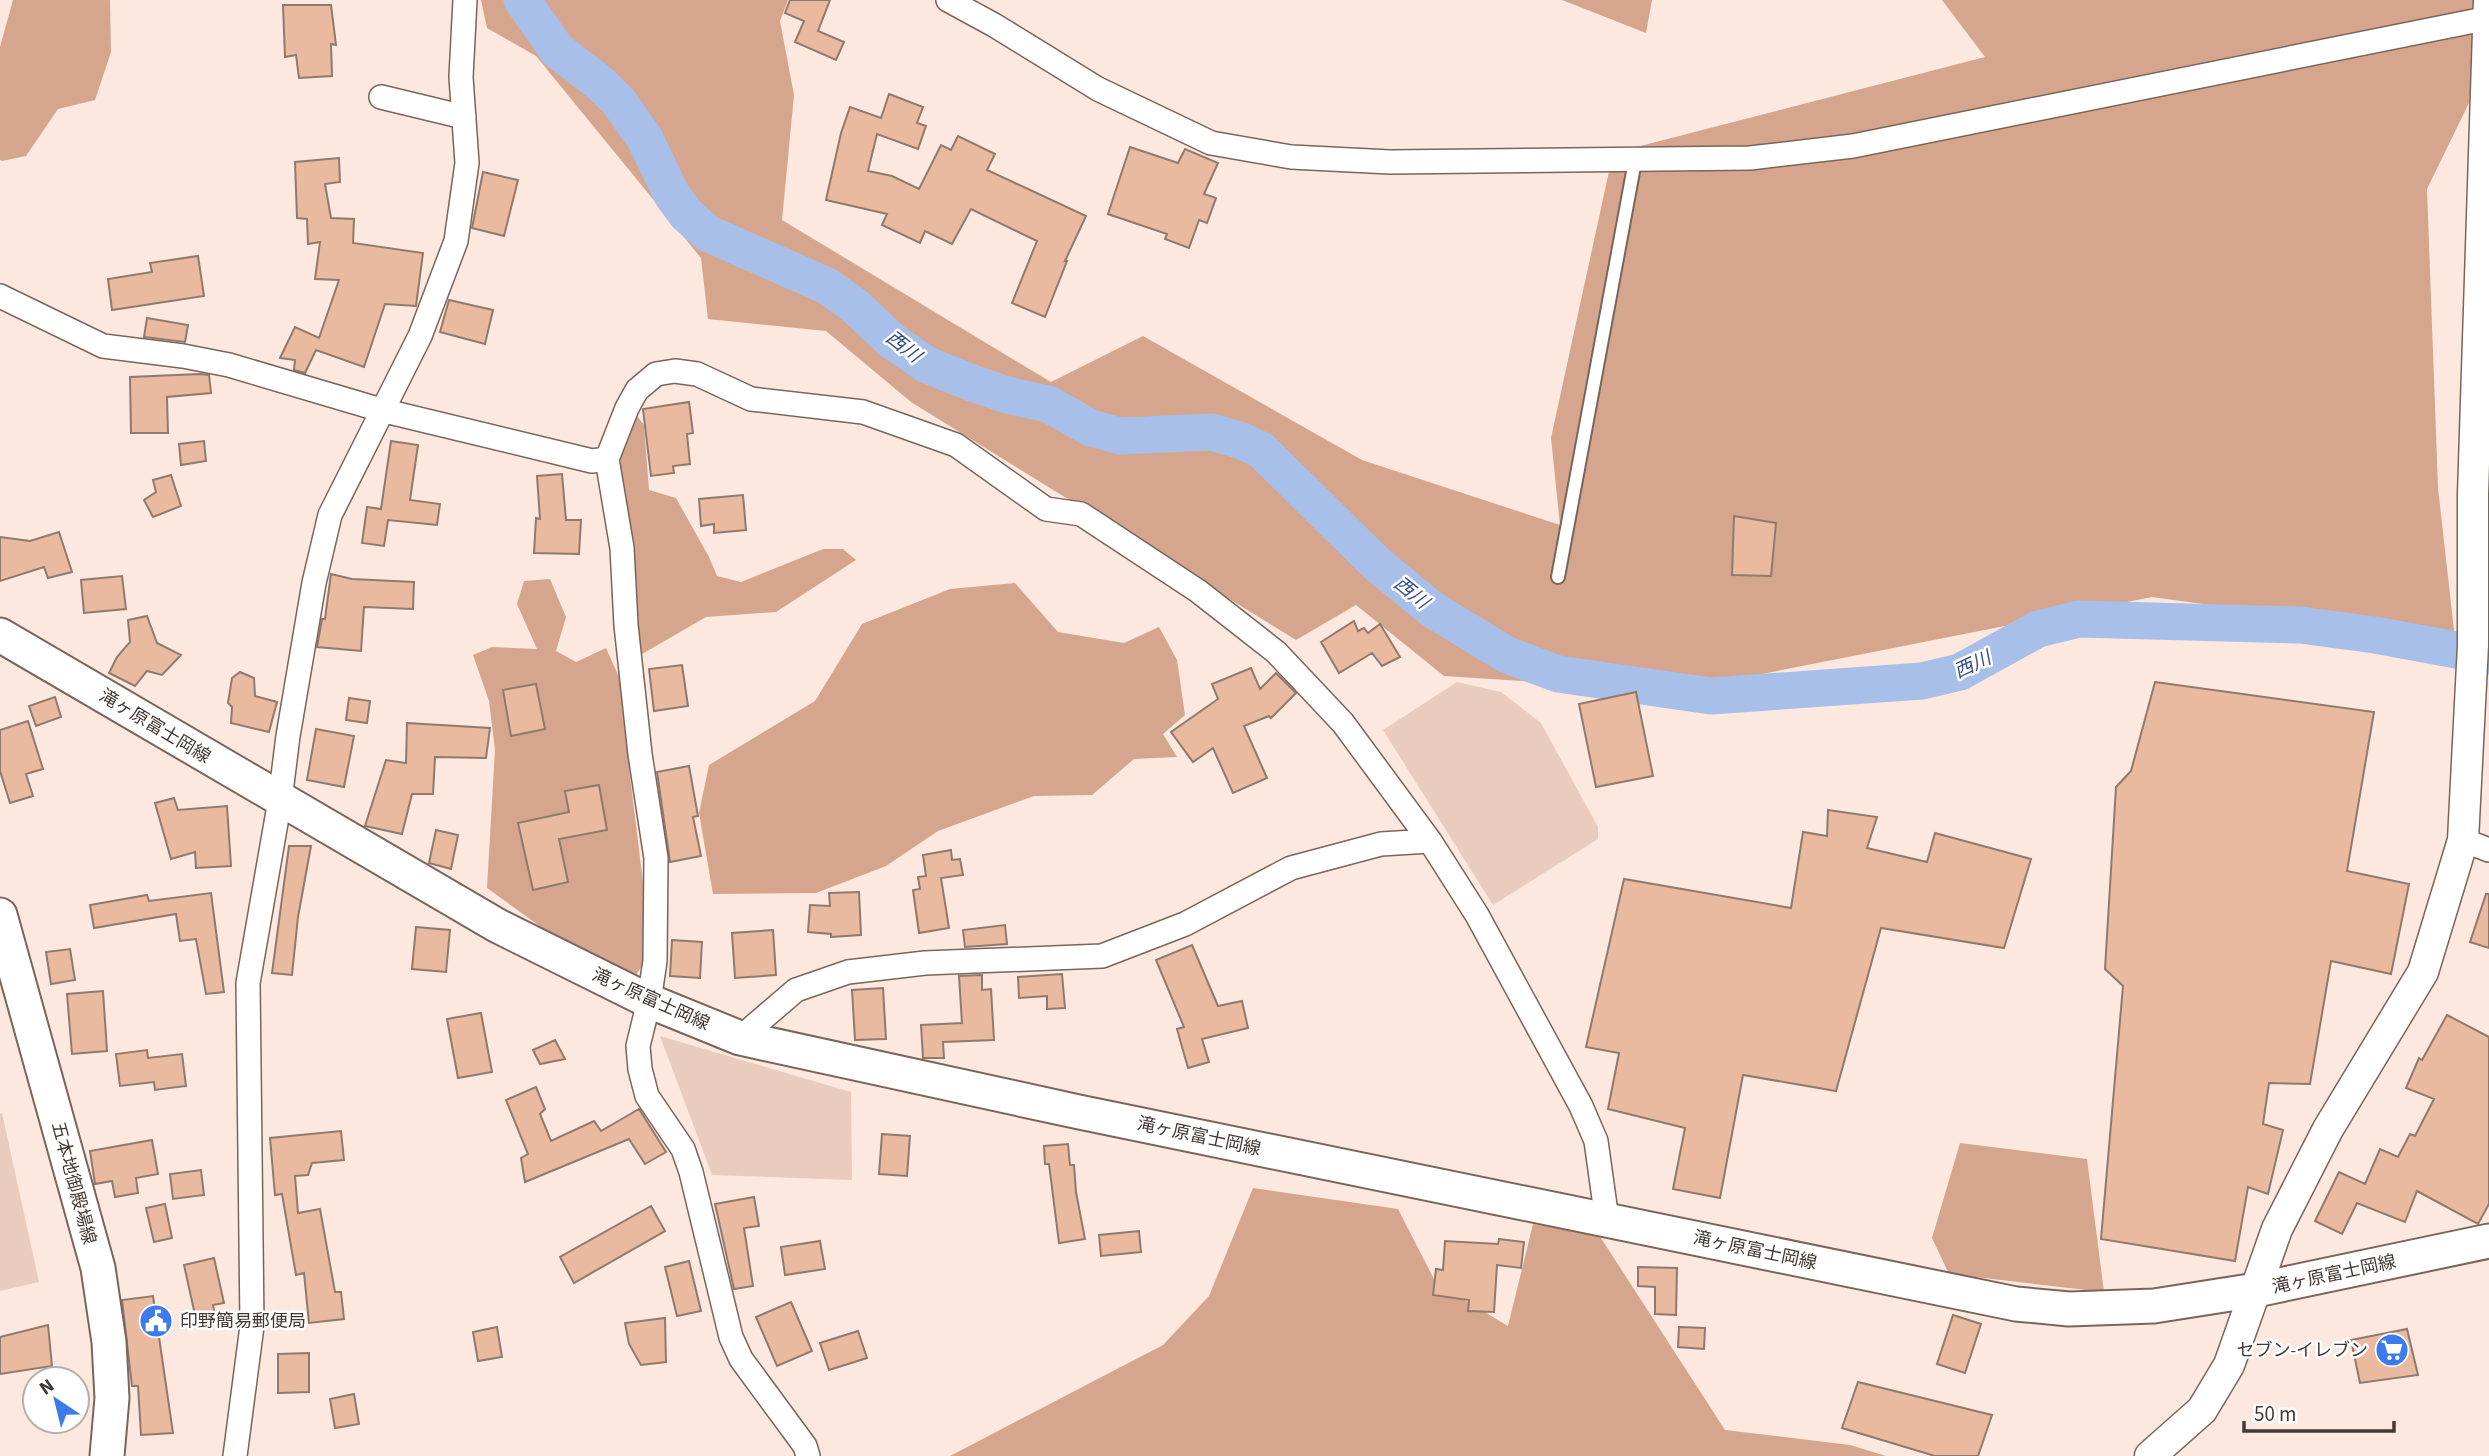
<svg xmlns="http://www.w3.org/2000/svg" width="2489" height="1456" viewBox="0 0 2489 1456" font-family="'Source Sans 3','Noto Sans JP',sans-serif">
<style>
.green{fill:#e9ccbd}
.forest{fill:#d5a68d}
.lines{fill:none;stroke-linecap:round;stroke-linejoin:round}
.river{stroke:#a7bfe9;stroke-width:37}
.building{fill:#e9b9a0;stroke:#907a6e;stroke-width:2}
.service-casing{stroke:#7a655a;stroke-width:16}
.minor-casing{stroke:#7a655a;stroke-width:26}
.tertiary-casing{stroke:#7a655a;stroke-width:33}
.secondary-casing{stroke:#7a655a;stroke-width:37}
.service{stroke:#fff;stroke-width:12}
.minor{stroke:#fff;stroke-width:23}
.tertiary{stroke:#fff;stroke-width:30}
.secondary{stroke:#fff;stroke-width:33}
.labels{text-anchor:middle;stroke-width:5;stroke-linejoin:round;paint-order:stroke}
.street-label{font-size:18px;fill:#433934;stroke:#fff}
.poi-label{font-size:18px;fill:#433934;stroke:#fff;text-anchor:start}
.water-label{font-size:19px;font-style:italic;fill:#314f84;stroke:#fff}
</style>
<rect width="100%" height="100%" fill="#fce8de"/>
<path class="green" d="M1457 682 1501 692 1541 723 1598 827V839L1493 905 1383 730Z
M660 1036 851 1092 852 1180 712 1175Z
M2 1113 39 1282 0 1291V1114Z"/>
<path class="forest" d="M13 0H110L111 52 95 100 58 109 26 156 2 161 0 160V47Z
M481 0H788L780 21 794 95 782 220 1051 382 1143 336 1362 460 1560 525 1551 438 1613 153 1985 57 1942 0H2489V62L2427 189 2438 488 2455 639 2152 597 1676 691 1444 676 1356 605 1296 640 911 402 826 331 708 319 701 258 536 56 487 28Z
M1562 0H1652L1646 33Z
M633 411 644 425 649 490 676 498 709 557 717 576 741 582 823 549H843L856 560 776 612 706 617 637 657 618 494 621 453Z
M550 579 566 617 556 651 576 662 606 648 623 686 630 776 646 907 648 957 632 981 541 927 487 888 495 750 489 701 473 655 492 647 537 649 517 604 524 581Z
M1015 583 1058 632 1124 643 1159 627 1177 660 1185 715 1163 734 1177 757 1134 759 1092 795 1034 796 938 831 886 866 816 893 713 894 699 813 709 765 815 701 862 624 950 589Z
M1960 1143 2087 1159 2104 1292 1949 1274 1932 1238Z
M1253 1188 1398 1209 1436 1283 1508 1326 1533 1224 1599 1235 1725 1430 1850 1445 1886 1456H950L1163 1345 1209 1296Z"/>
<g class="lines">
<path class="river" d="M522 0 557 50 601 84 619 102 645 139 672 195 686 214 707 233 827 286 855 306 892 341 927 365 972 383 1007 395 1048 404 1091 428 1120 436 1212 432 1242 441 1261 450 1377 564 1433 610 1507 655 1558 674 1711 696 1922 681 1960 672 2038 629 2079 619 2300 625 2375 635 2489 656"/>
</g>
<path class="building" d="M790 0H830L818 31 844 42 836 60 795 42 804 21 785 13Z
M283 5H331L336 45 331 44 332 76 299 78 296 55 285 57Z
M889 94 923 107 917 123 926 126 918 149 877 134 868 171 892 176 919 189 941 145 951 150 958 136 995 154 987 170 1086 216 1065 261H1067L1045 317 1012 303 1037 241 971 209 952 244 925 231 920 243 882 225 887 214 826 200 841 133 850 107 881 118Z
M1130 147 1178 163 1185 149 1218 163 1204 194 1216 198 1207 223 1199 220 1189 248 1165 239 1167 234 1108 214Z
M339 158 340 182 325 184 331 218 354 219 353 243 423 253 416 306 385 304 364 367 316 350 305 373 294 370 295 360 280 358 295 327 319 338 339 280 315 279 320 242 308 244 307 219 297 218 295 162Z
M483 172 518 180 504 236 472 228Z
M198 256 204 296 112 310 108 279 152 272 150 263Z
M449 300 493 310 485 344 440 332Z
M147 318 188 325 185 342 144 337Z
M200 374 209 375 211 393 167 397 168 433H131L130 377Z
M689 402 693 433 687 434 690 464 673 466 674 473 651 476 643 409Z
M204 441 206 461 181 465 179 444Z
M391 441 418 445 410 500 440 504 437 525 388 520 384 546 362 543 367 507 381 509Z
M562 474 566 520H581L579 554 534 553 536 518 540 519 537 476Z
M171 475 181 506 153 517 144 500 156 492 153 480Z
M743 495 746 530 714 533V524L701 526 699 499Z
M1734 516 1776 523 1771 576 1732 575Z
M59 532 72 572 48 578 44 567 0 581V537L30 541Z
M331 574 352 579 414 582 413 609 364 607 361 651 317 647 322 619H325Z
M122 576 126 609 84 613 81 580Z
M147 616 157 643 181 655 162 675 147 671 135 686 109 673 117 657 130 642 128 620Z
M1354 621 1358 631 1364 628 1368 633 1380 624 1400 657 1382 666 1372 653 1339 673 1321 642Z
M682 665 688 706 654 711 649 669Z
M1251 668 1260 689 1276 673 1296 693 1271 718 1269 716 1244 726 1267 778 1233 793 1213 748 1193 762 1171 732 1218 699 1212 684Z
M240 672 254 678 255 696 277 702 269 732 231 723 232 707 228 703 232 678Z
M2155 682 2374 712 2347 871 2409 884 2391 974 2331 961 2310 1084 2269 1083 2263 1124 2283 1130 2268 1194 2248 1187 2235 1261 2101 1239 2123 986 2105 969 2116 787 2131 771Z
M536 684 545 729 511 736 503 690Z
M1636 692 1653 776 1596 787 1579 704Z
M55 697 61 717 36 726 29 706Z
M349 698 370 701 367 723 346 720Z
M28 721 43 769 26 774 33 796 10 803 0 771V730Z
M407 723 490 728 486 758 435 757 433 794H412L402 834 365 826 386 760 406 763Z
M316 729 354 736 344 787 307 780Z
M689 766 698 816 693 817 701 856 670 862 657 772Z
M599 785 607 830 559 839 568 882 533 890 518 823 569 812 565 791Z
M174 798 178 810 227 806 231 866 196 868 195 852 171 859 155 803Z
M1828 810 1877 817 1867 848 1927 862 1935 833 2031 859 2004 948 1881 928 1836 1091 1743 1075 1720 1198 1673 1189 1685 1128 1608 1109 1619 1053 1586 1047 1624 879 1791 908 1803 832 1827 836Z
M436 830 458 835 451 869 429 863Z
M289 846H311L298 917 292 975 272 973Z
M951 850 952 860 960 859 963 875 941 878 949 928 919 933 913 890 920 889 918 877 926 876 923 855Z
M859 892 861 935 831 937V934L808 932 810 905 830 906 829 893Z
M211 893 224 992 206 994 196 939 180 941 176 914 94 928 90 905 147 895 149 901Z
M2486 894H2489V948L2470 942Z
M1005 925 1007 944 965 947 963 930Z
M416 927 450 930 446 972 412 969Z
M773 930 776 975 735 978 732 933Z
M672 940 702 942 700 978 670 976Z
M1192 945 1218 1006 1242 1001 1248 1028 1202 1039 1209 1062 1188 1068 1177 1029 1184 1027 1156 960Z
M70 949 75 980 51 984 46 952Z
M1062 974 1065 1008 1047 1009V996L1019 998 1018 977Z
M982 975V990L991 989 994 1040 943 1042 944 1058H923L921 1025 962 1023 959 976Z
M883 988 886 1039 855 1040 852 990Z
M103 991 107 1051 72 1054 67 994Z
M481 1013 492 1072 458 1078 447 1019Z
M2447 1015 2489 1037V1204L2478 1224 2417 1191 2405 1222 2357 1203 2342 1234 2315 1221 2339 1172 2365 1184 2380 1149 2398 1157 2410 1134 2415 1136 2434 1099 2406 1088 2419 1058 2422 1060Z
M555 1040 565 1059 540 1064 533 1050Z
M147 1050 148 1058 182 1054 186 1086 155 1090 154 1082 120 1086 116 1054Z
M536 1087 545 1109 540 1114 551 1141 594 1121 601 1131 639 1109 666 1152 645 1164 629 1139 525 1182 521 1158 528 1154 506 1100Z
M341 1131 344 1160 312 1163 308 1175 295 1176 298 1213 320 1209 335 1292H341L344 1319 309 1323 304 1273 296 1275 282 1194 275 1195 270 1138Z
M882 1134 910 1136 907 1176 879 1174Z
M152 1140 158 1174 136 1178 138 1193 115 1197 112 1181 95 1184 90 1151Z
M1068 1144 1070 1165H1074L1076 1192 1085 1239 1059 1243 1049 1164H1045L1044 1146Z
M201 1170 204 1195 173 1199 170 1174Z
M754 1197 759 1226 744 1228 753 1286 734 1289 715 1204Z
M165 1204 172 1238 154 1242 146 1208Z
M651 1206 665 1231 574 1283 560 1257Z
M1139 1231 1141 1252 1101 1256 1099 1235Z
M1499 1239 1524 1242 1521 1268 1497 1265 1494 1312 1468 1311 1469 1300 1433 1295 1436 1269 1443 1270 1445 1241 1498 1244Z
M820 1241 825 1269 785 1275 781 1247Z
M214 1258 224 1303 213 1305 216 1320 197 1324 184 1265Z
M689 1261 701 1311 677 1316 665 1267Z
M1638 1267 1677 1268 1676 1315 1655 1314V1287L1638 1286Z
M153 1296 173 1433 141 1435 138 1386H132L122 1300Z
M791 1302 812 1351 777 1366 756 1317Z
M1953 1315 1981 1324 1965 1373 1937 1364Z
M665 1318 666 1362 641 1365 629 1344 625 1323Z
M48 1325 52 1366 0 1374V1337Z
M497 1327 502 1357 478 1361 473 1332Z
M1679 1327 1705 1328 1704 1349 1678 1347Z
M2407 1329 2418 1375 2360 1383 2351 1340Z
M858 1331 867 1358 829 1370 820 1343Z
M309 1353V1392L278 1393V1354Z
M1858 1382 1992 1415 1978 1456H1935L1842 1428Z
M354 1394 359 1424 335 1428 330 1399Z"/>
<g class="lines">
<defs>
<path id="service" d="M1558 577 1635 161"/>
<path id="minor" d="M948 0 994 25 1098 89 1211 143 1291 157 1390 162 1750 158 1853 146 2489 18
M381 97 464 117
M0 296 103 346 183 356 229 365 381 410 592 461 607 459 627 408 637 390 656 374 675 371 697 374 751 399 863 412 956 445 1046 509 1081 514 1198 591 1276 652 1343 723 1430 841 1477 915 1581 1106 1596 1141 1607 1220
M607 459 622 548 626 625 640 754 656 858 655 961 649 1001 638 1046 640 1069 647 1096 683 1149 691 1172 731 1337 741 1359 805 1446 808 1456
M2463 840 2489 850
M740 1038 796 990 848 972 925 963 1102 956 1185 924 1291 868 1381 844 1430 841
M235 1456 252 1326 248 983 280 800 288 736 314 583 330 515 420 336 456 241 467 163 461 77 465 0"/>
<path id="tertiary" d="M2150 1456 2202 1410 2229 1365 2277 1229 2328 1129 2423 972 2463 840 2473 645V494L2489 0"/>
<path id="secondary" d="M0 635 498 926 649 1001 740 1038 1079 1112 2016 1304 2069 1309 2154 1306 2256 1290 2489 1241
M0 915 98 1268 109 1342 112 1398 107 1456"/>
</defs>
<use href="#service" class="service-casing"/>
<use href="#minor" class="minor-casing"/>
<use href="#tertiary" class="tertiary-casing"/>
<use href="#secondary" class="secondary-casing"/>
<use href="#service" class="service"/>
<use href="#minor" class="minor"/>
<use href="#tertiary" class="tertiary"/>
<use href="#secondary" class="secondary"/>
</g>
<defs>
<symbol id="civic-disc" viewBox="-11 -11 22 22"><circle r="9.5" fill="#3d7bea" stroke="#fff"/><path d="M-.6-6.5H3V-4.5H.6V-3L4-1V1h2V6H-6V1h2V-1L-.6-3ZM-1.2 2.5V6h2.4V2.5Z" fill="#fff"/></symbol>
<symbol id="supermarket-disc" viewBox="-11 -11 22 22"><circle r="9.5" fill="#3d7bea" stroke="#fff"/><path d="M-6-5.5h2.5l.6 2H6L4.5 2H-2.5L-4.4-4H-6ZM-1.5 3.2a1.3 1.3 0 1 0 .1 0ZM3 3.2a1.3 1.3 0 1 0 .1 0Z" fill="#fff"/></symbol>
</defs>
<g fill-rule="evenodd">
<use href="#civic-disc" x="137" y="1302" width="38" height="38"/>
<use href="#supermarket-disc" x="2373" y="1331" width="38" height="38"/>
</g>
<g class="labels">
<g class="street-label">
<text transform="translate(155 726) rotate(31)" y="6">滝ヶ原富士岡線</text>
<text transform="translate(651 999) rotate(24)" y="6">滝ヶ原富士岡線</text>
<text transform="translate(1199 1136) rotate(12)" y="6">滝ヶ原富士岡線</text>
<text transform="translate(74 1183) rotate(75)" y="6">五本地御殿場線</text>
<text transform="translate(1755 1250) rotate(12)" y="6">滝ヶ原富士岡線</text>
<text transform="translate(2334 1274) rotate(-12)" y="6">滝ヶ原富士岡線</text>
</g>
<g class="poi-label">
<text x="180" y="1327">印野簡易郵便局</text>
<text x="2368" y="1356" text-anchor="end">セブン-イレブン</text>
</g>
<g class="water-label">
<text transform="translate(904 346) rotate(38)" y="7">西川</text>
<text transform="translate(1412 592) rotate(39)" y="7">西川</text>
<text transform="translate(1972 664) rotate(-25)" y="7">西川</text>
</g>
</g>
<g transform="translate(56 1400) rotate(325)"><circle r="33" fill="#ffffff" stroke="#b4b0ae" stroke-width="2"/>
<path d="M0-5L12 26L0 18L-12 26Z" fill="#3d7bea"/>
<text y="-10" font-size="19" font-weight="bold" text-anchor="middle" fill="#433934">N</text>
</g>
<path d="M2244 1421v10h150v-10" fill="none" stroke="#433934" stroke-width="3.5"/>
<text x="2254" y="1421" font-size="21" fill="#433934" stroke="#ffffff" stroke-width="5" paint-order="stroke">50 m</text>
</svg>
